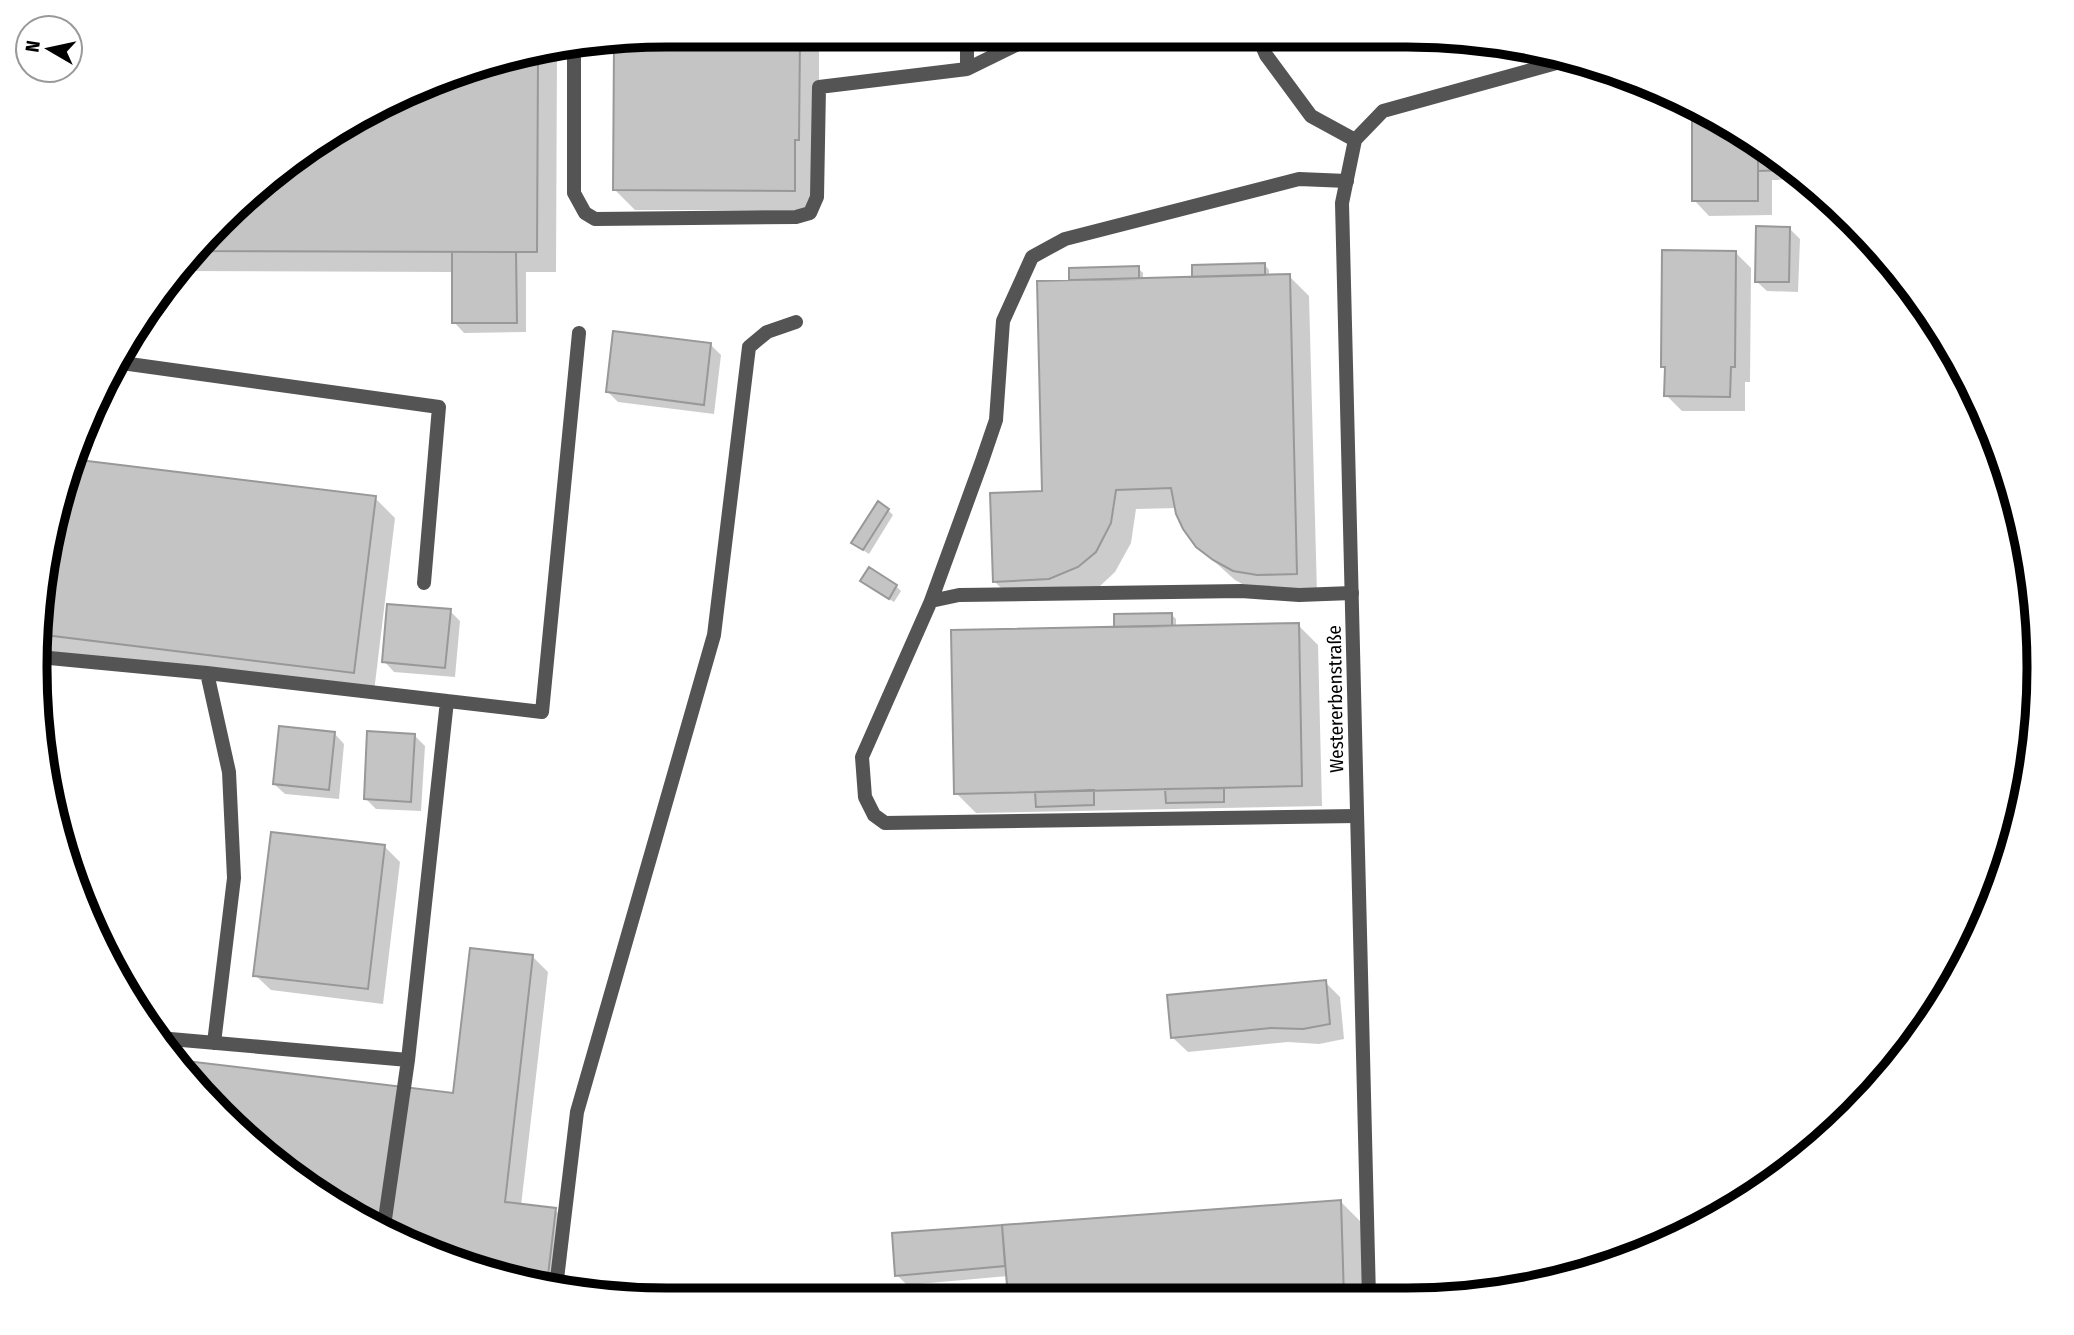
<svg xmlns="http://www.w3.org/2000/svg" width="2074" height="1335" viewBox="0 0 2074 1335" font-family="'Fira Sans Condensed',sans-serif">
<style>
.shadow{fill:#0003}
.building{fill:#c4c4c4;stroke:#989898;stroke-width:2}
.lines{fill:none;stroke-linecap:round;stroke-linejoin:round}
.service{stroke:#545454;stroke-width:14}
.tertiary{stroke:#545454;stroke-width:14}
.labels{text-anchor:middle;stroke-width:5;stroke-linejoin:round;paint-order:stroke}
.street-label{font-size:19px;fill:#000;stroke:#fff}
.rim{fill:none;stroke:#000;stroke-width:9}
</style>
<rect width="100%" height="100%" fill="#fff"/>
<path class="shadow" d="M668 35 819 36V159L814 210H635L615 190V44Z
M557 53 556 272H526V332L464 333 454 322V272L178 271 316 142 465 68Z
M1694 105 1813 185V187L1799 186 1795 179 1772 180V215L1709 216 1694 200Z
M1790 229 1800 239 1798 292 1767 291 1756 281Z
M1735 252 1751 268 1750 382H1745V411H1682L1666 395V369L1663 366Z
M1265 265 1269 270V276H1289L1309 296 1317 593 1255 591 1235 580 1197 546 1177 508 1136 509 1131 543 1115 572 1099 587 1014 601 994 581 1044 493 1071 270 1138 268 1143 273V280L1194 278Z
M711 345 721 355 714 414 618 402 608 392Z
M70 461 375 498 395 518 374 692 39 651 36 627Z
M888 510 893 515 869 554 858 547 853 542Z
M867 585 896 586 901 591 894 602Z
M450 611 460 621 455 677 394 672 384 661Z
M1172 615 1176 619V628L1298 625 1318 645 1322 806 976 813 956 793 1116 629Z
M334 733 344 744 339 799 285 794 274 784Z
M415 736 425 746 421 811 376 809 365 798Z
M385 847 400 862 383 1004 271 990 255 975Z
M533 957 548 972 521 1206 555 1210 570 1225 563 1289 425 1252 251 1143 180 1062 455 1094Z
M1325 982 1340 997 1344 1039 1319 1044 1288 1042 1188 1052 1172 1037Z
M1341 1202 1361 1222 1363 1298 1010 1297 1008 1276 907 1285 897 1275 894 1235Z"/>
<path class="building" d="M668 35 800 36 799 140H795V191L613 190 614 44Z
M538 56 537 252 200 251 316 142 465 68Z
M1692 104 1758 148V201H1692Z
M1758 148 1790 170 1758 171Z
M1756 226 1790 227 1789 282H1755Z
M1662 250 1736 251 1735 367H1731L1730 397 1664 396 1665 367H1661Z
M452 252H516L517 323H452Z
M1265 263V275L1192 277V265Z
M1139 266V279L1069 280V268Z
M1290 274 1297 574 1257 575 1233 571 1213 560 1196 547 1183 529 1176 514 1171 488 1116 490 1111 523 1096 552 1078 567 1049 579 993 582 990 493 1042 491 1037 281Z
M613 331 711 343 704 405 606 392Z
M71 459 376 496 354 673 37 634 36 627Z
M878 501 889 509 863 550 851 543Z
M869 567 897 585 889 599 860 581Z
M387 604 451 609 445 668 382 662Z
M1172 613V626L1114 627V614Z
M1299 623 1302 786 954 794 951 630Z
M279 726 335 732 329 790 273 784Z
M367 731 415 734 411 802 364 799Z
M1224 788V802L1166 803 1165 789Z
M1094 790V805L1036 807 1035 792Z
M271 832 385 845 368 989 253 976Z
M470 948 533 955 505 1202 556 1208 547 1284 425 1252 251 1143 178 1060 453 1093Z
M1326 980 1330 1024 1303 1029 1271 1028 1171 1038 1167 995Z
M1341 1200 1344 1298 1008 1297 1002 1225Z
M1002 1225 1005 1266 895 1276 892 1233Z"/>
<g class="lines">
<path class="service" d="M967 37V69L1032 37
M1259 39 1266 55 1311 116 1355 140
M574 50V193L585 213 595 219 796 217 810 213 817 197 819 87 967 69
M122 363 439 407 424 583
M1352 593 1299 595 1241 591 959 595 931 601 862 757 865 797 874 815 885 823 1357 816
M931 601 982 461 996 420 1003 321 1032 257 1065 239 1299 179 1347 181
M39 657 207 673 542 712 579 333
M207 673 229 772 234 878 214 1043
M159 1038 408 1060 447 701
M384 1226 408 1060
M556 1287 577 1112 714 635 749 347 767 332 796 322"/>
<path class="tertiary" d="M1369 1298 1342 203 1355 140 1383 111 1560 62"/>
</g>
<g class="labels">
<g class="street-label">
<text transform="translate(1335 699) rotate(-91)" y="7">Westererbenstraße</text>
</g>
</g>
<path d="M0 0H2074V1335H0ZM667 47H1407A620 620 0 0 1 2027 667V668A620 620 0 0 1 1407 1288H667A620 620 0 0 1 47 668V667A620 620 0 0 1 667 47Z" fill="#fff" fill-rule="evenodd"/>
<path class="rim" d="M667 47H1407A620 620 0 0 1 2027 667V668A620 620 0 0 1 1407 1288H667A620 620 0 0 1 47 668V667A620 620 0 0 1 667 47Z"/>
<g transform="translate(49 49) rotate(279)"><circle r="33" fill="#ffffff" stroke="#999999" stroke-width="2"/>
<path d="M0-5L12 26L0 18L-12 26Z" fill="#000000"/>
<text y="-10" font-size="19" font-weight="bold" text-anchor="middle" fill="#000000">N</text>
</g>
</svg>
